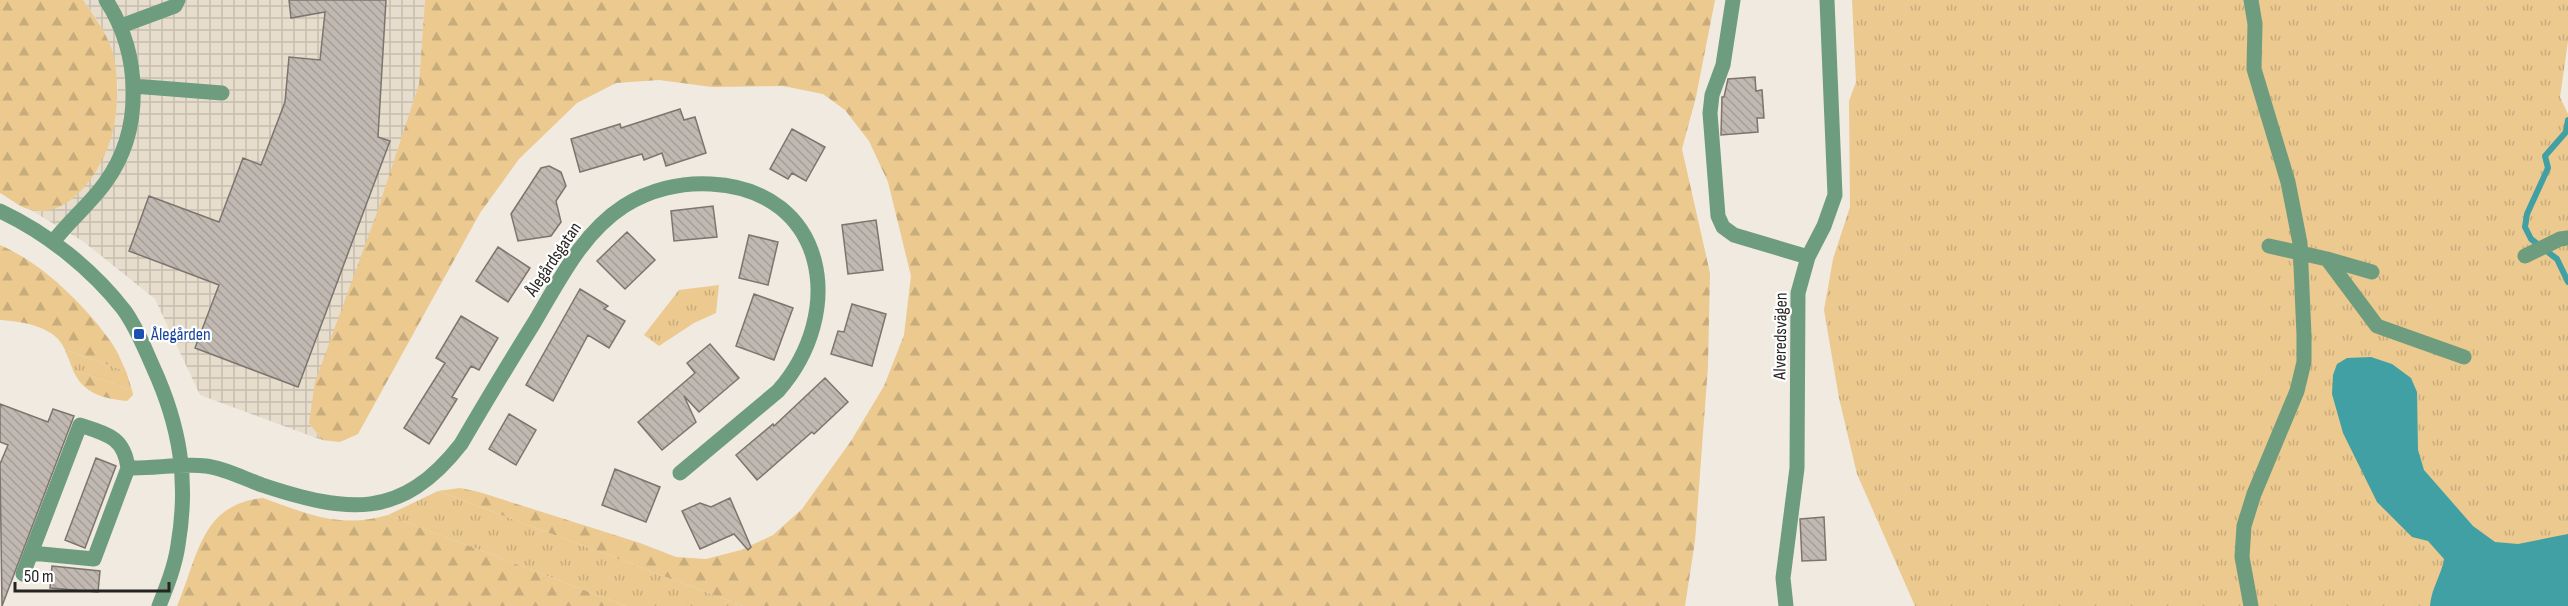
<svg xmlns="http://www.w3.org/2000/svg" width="2568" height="606" viewBox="0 0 2568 606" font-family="'Sofia Sans Condensed',sans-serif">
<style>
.industrial{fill:url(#industrial-grid)}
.grass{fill:url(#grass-tufts)}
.forest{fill:url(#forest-firs)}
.water{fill:#41a0a4}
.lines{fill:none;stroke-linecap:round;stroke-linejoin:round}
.stream{stroke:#41a0a4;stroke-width:6}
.building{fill:url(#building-back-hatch);stroke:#7c756e;stroke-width:1.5}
.minor{stroke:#6d9c7f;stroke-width:15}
.transit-dot{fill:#1a4fb4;stroke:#fff;stroke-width:2}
.labels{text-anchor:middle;stroke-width:4.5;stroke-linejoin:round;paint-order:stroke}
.street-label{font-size:18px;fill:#262421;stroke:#fff}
.transit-label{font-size:18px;fill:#164399;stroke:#fff;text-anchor:start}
</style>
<defs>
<pattern id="industrial-grid" width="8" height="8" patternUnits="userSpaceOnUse" patternTransform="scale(1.5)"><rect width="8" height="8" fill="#e7ddcd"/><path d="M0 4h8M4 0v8" fill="none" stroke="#c6beb0"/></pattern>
<pattern id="grass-tufts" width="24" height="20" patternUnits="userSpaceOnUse" patternTransform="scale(1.5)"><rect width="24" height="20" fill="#ebc98f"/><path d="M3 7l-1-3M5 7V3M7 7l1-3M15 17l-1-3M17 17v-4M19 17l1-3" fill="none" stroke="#c9ac7b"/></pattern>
<pattern id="forest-firs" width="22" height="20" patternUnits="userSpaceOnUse" patternTransform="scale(1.5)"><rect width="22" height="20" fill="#ebc98f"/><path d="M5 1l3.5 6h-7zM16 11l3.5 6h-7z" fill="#c9ac7b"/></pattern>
<pattern id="building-back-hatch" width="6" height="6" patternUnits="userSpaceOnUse" patternTransform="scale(1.5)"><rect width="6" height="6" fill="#c0b8b1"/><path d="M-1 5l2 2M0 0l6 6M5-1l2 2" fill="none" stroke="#a59e98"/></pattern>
</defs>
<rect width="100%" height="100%" fill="#f0eae1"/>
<path class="industrial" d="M83 0H425L419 84 309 423 322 440 200 395 155 299 84 242 29 209H47L105 155 115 123 118 84 100 24Z"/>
<path class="grass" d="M1852 0H2568V41L2560 97 2568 114V606H1915L1857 474 1839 398 1824 310 1833 259 1850 207 1849 101 1856 82Z
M719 285 716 313 694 323 659 346 644 335 679 290Z
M65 350 126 371 132 390 73 370Z
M438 491 743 606H626L388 515Z"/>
<path class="forest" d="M0 0H83C95 17 109 36 114 57 118 78 118 99 115 121 110 158 74 223 28 209 18 206 9 198 0 193Z
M425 0H1715L1696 97 1682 149 1710 273 1708 366 1695 541 1685 606H743L438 491 460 488 479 492 640 543 676 557 706 559 741 550 773 535 802 509 851 441 884 386 904 335 911 276 888 182 869 141 845 110 823 94 783 86 712 87 659 80 616 83 577 103 519 159 480 213 358 434 340 442 322 440 309 423 315 382 376 215 419 84Z
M0 245C42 263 85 305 111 342 117 350 121 361 126 371L65 350C57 327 22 321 0 320Z
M73 370 132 390 133 395 127 401C104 399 82 393 73 370Z
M263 498C308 514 339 529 388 515L626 606H177C198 558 200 504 263 498Z"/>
<path class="water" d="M2371 357 2392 364 2411 378 2417 392 2418 450 2424 470 2473 526 2495 542 2518 544 2568 534V606H2430C2431 589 2441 576 2444 559L2428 541 2412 537 2377 502 2343 433 2332 394 2333 375 2337 364 2347 358Z"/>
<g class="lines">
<path class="stream" d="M2568 120 2566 132 2545 156 2548 168 2527 214 2525 227 2531 239 2557 259 2568 282"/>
</g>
<path class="building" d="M289 0H386L378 137 390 141 298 387 195 348 219 285 129 251 149 196 219 222 243 158 261 165 285 102 289 57 320 60 325 12 291 18Z
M1755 77 1756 91 1762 90 1764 118H1757L1758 132 1721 135 1722 97H1724L1728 79Z
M680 109 684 120 695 117 706 153 666 166 662 153 644 160 642 154 580 172 571 139 620 124 621 128Z
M792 129 825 147 806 181 792 173 788 179 770 169Z
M549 166 561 172 566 186 556 201 561 222 551 236 518 241 511 214 541 168Z
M713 206 717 237 674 241 671 211Z
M876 220 883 270 848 274 842 225Z
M627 232 655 260 625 289 597 261Z
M749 235 778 242 768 285 739 278Z
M498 247 530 268 508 302 476 281Z
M580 289 608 306 604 309 625 321 609 348 588 335 553 401 526 385Z
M754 294 793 308 774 360 736 346Z
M852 304 886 314 872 366 831 354 838 331 844 332Z
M461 316 498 338 479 370 471 366 452 397 457 399 429 444 404 428 445 363 436 358Z
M710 344 739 378 699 412 684 396 696 422 662 450 638 422 695 373 687 363Z
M825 378 848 402 814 434 812 432 757 480 736 455 773 424 774 426Z
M0 404 48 422 53 409 74 416 2 606 0 464 8 445 0 442Z
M509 414 536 430 516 465 489 449Z
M96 458 116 466 85 548 65 540Z
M615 469 660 487 646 522 602 505Z
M730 498 751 547 748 550 734 534 700 549 682 511 700 503 711 507Z
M1824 517 1826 560 1802 561 1800 519Z
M52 566 100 571 98 592 50 588Z"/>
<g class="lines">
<path class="minor" d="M1733 0 1723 65 1712 95 1710 113 1718 216 1723 227 1734 235 1808 257
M2251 0 2255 24 2254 69 2288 182 2300 243 2304 335V362L2297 391 2254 494 2244 526 2242 557 2251 606
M121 26 175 6 178 0
M133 86 222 93
M0 211C47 233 92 269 124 310 137 328 144 347 153 367 180 426 189 480 178 545 175 566 167 586 159 606
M53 242C69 221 90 204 105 183 144 130 141 54 106 0
M2269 246 2327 259 2377 326 2464 357
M2525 256 2560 239 2568 238
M2327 259 2372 272
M31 553 94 559 128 468
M23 574 80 425C107 434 124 437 128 468 153 469 181 463 206 466 224 468 245 479 262 485 347 513 401 521 461 444 485 403 509 363 534 323 559 281 582 233 624 206 649 190 681 182 711 184 828 190 847 313 778 391L680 473
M1786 606 1783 578 1797 468 1798 293 1808 257 1824 226 1835 195 1827 0"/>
</g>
<rect class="transit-dot" x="133" y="328" width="12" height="12" rx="3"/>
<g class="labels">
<g class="street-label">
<text transform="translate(553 259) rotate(-56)" y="6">Ålegårdsgatan</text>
<text transform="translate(1780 336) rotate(-89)" y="6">Alveredsvägen</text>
</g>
<g class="transit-label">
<text x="151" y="340">Ålegården</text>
</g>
</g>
<path d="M15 582v9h154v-9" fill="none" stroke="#262421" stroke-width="3"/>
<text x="24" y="582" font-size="18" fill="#262421" stroke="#ffffff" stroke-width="4.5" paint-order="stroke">50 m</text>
</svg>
